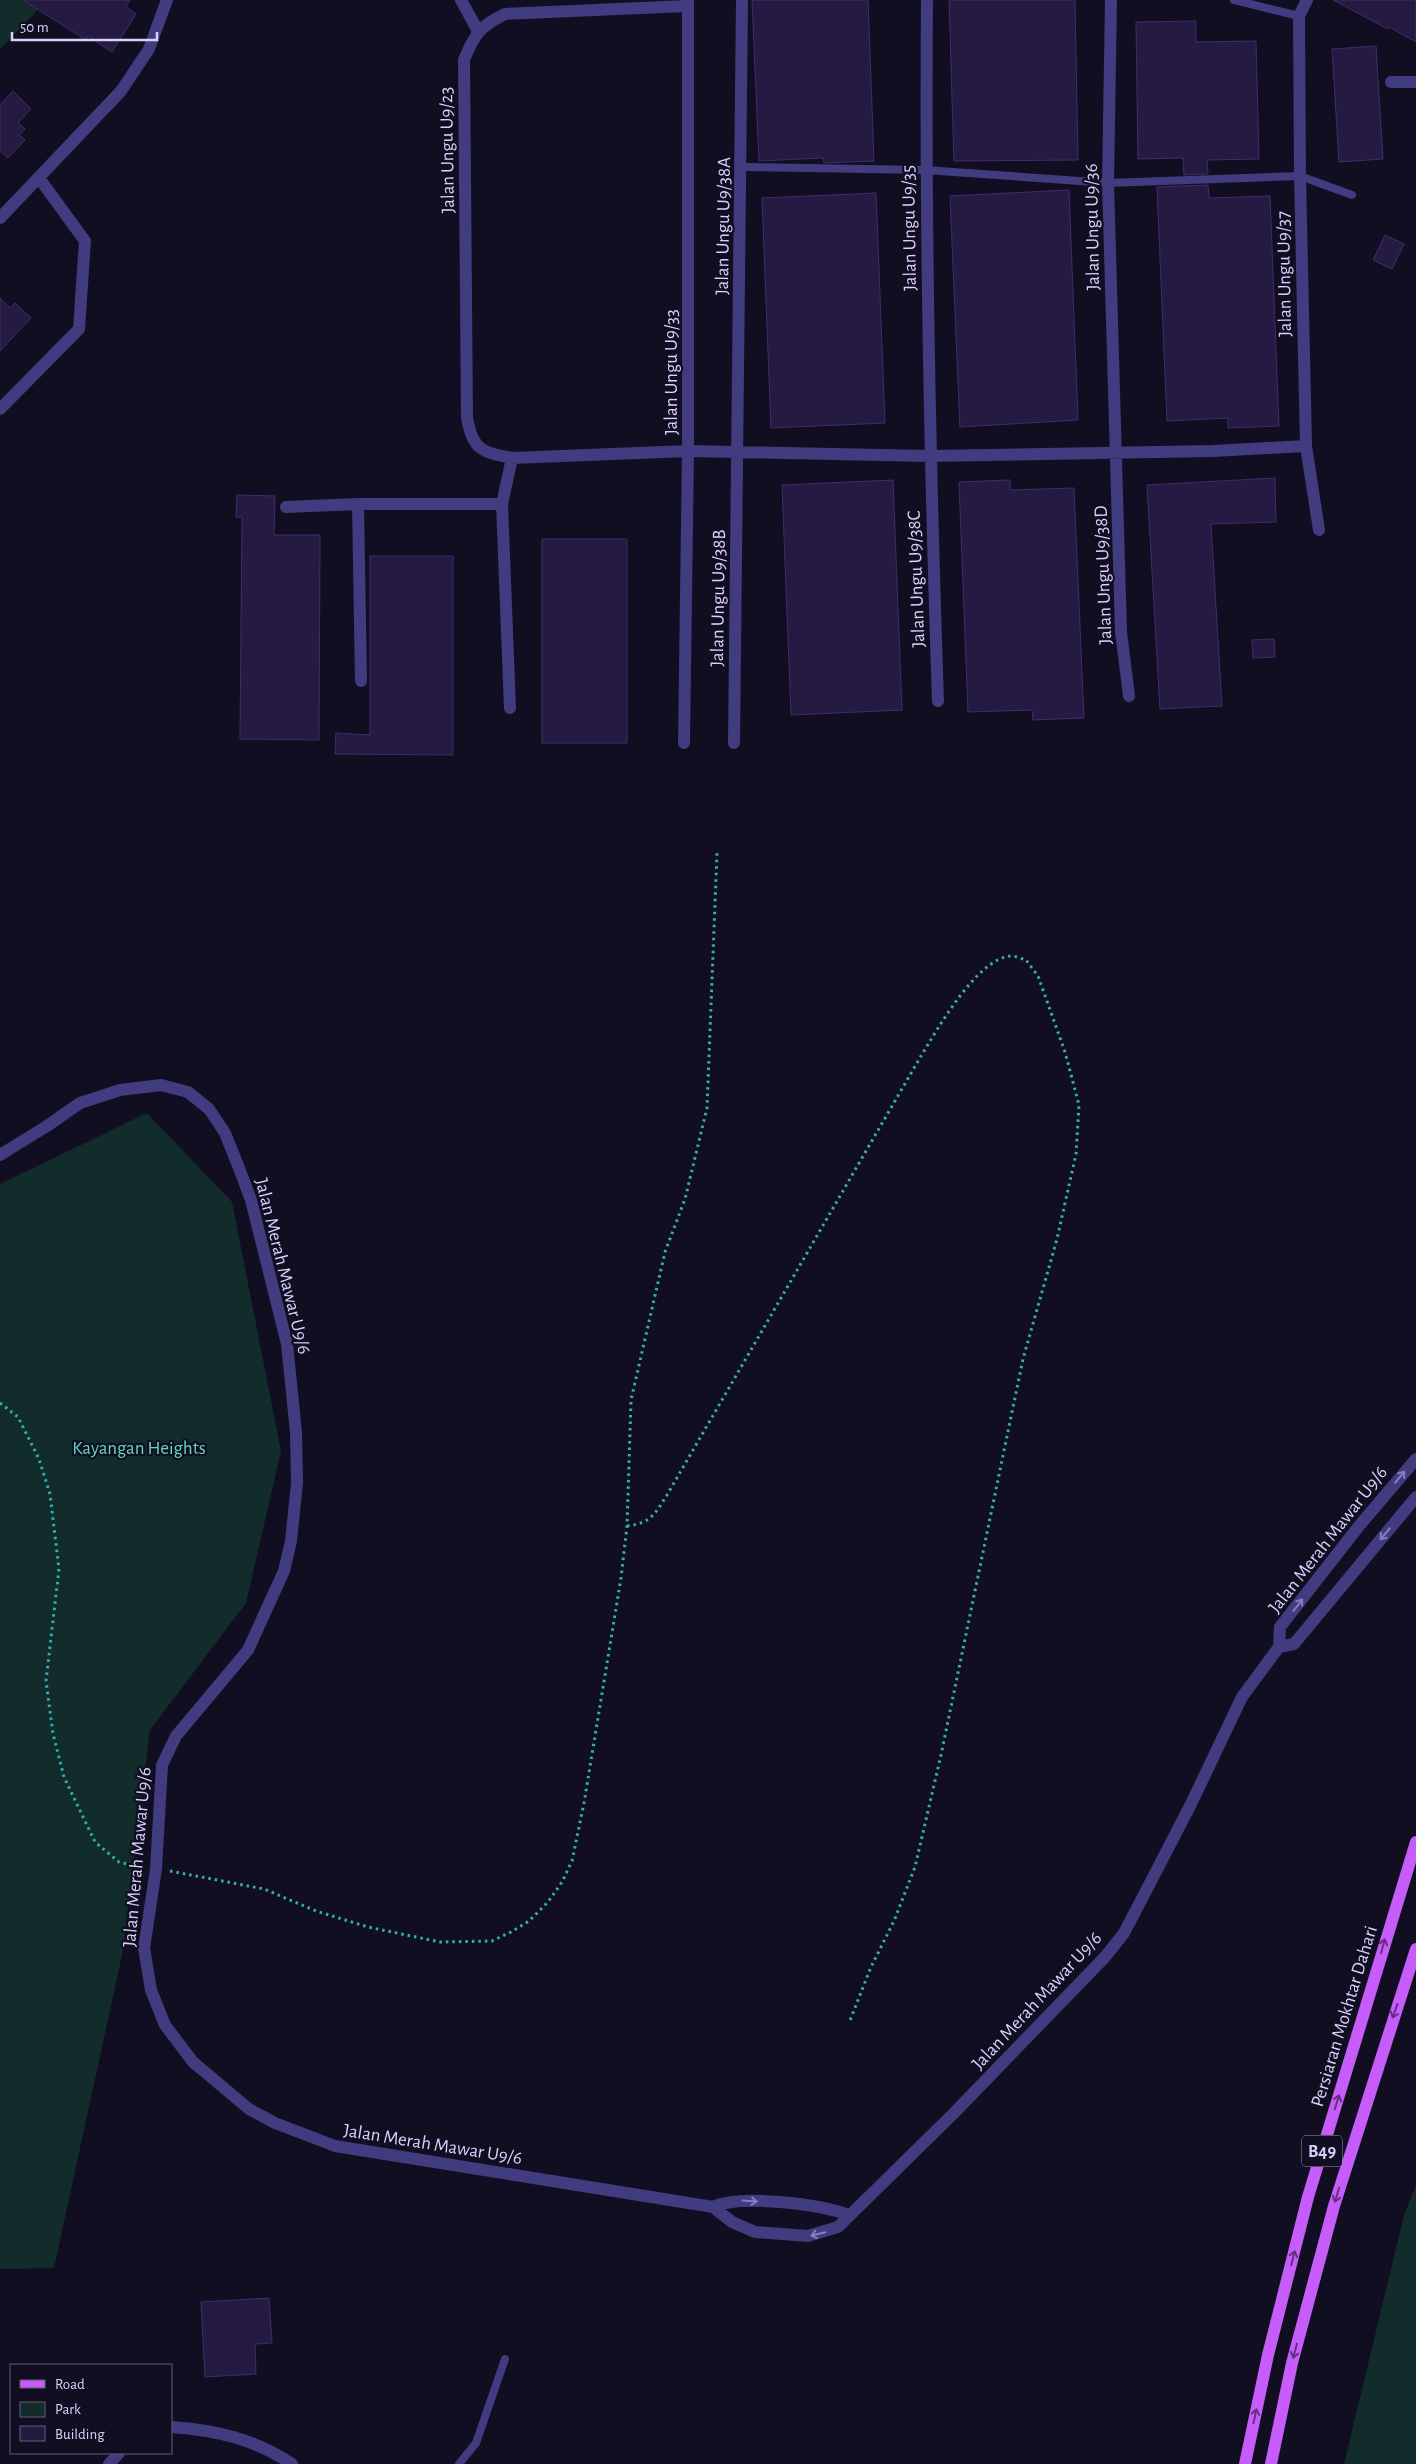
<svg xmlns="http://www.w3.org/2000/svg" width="1416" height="2464" viewBox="0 0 1416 2464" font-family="'Alegreya Sans',sans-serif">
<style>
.green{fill:#122b2b}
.building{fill:#251b42;stroke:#3d2e6d}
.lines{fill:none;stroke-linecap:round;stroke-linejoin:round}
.path{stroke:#33afae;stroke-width:3;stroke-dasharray:2.5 4;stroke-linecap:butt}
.service{stroke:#413b7f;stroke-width:8}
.minor{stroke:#413b7f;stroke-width:12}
.tertiary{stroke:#413b7f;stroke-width:12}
.primary{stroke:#c65cf9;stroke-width:12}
.oneway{stroke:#857eb8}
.oneway2{stroke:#633182}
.labels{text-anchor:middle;stroke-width:4.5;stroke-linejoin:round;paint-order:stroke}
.shield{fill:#120e21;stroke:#9d96bb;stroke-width:1}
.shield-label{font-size:18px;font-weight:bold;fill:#d8d0fd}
.street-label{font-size:19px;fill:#d8d0fd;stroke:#120e21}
.park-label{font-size:19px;fill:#5fdac2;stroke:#120e21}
</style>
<rect width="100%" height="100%" fill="#120e21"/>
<path class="green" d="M0 0H42L35 13 0 49Z
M147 1113 232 1202 281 1451 246 1603 150 1730 122 1955 54 2268 0 2269V1184Z
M1416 2185V2464H1344L1404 2215Z"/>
<path class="building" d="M23 0H130L126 7 136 14 112 52 88 36 86 40Z
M752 0H868L874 161 824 163 823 158 759 161Z
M949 0H1075L1078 160 954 161Z
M1333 0H1416V42L1389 27 1388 29Z
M1196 21V42L1256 41 1259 159 1207 160 1208 174 1184 175 1183 158 1138 159 1136 22Z
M1376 46 1383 159 1339 162 1332 49Z
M13 91 31 109 18 123 25 129 19 135 25 140 8 158 0 151V105Z
M1208 185 1209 198 1270 196 1279 426 1228 428V418L1167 421 1157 187Z
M1069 190 1078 420 960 427 950 196Z
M876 193 885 423 771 428 762 198Z
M1385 235 1404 244 1392 269 1373 260Z
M0 298 10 308 15 303 31 318 0 351Z
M1275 478 1276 522 1211 524 1222 706 1160 709 1147 485Z
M893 480 902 710 791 715 782 485Z
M1010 480V490L1074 488 1084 718 1033 720 1032 710 968 712 959 482Z
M237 495 275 496 274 535H320L319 740 240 739 242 517H236Z
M542 539H627V743H542Z
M370 556H453V755L335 754 336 733 370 735Z
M1274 639 1275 657 1253 658 1252 640Z
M269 2298 272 2343 255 2344 256 2374 205 2377 201 2302Z"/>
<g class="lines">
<path class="path" d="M0 1403 18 1417 39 1459 50 1494 59 1569 46 1681 53 1734 64 1777 95 1842 119 1862 142 1868
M627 1526C651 1523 655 1514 667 1495L921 1056C937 1030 977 958 1011 956 1016 956 1022 959 1026 960L1038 976 1065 1052 1079 1105 1076 1154 1057 1239 1023 1359 941 1755 915 1867 894 1921 871 1967 849 2023
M170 1871 264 1889 316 1911 368 1927 440 1942 492 1941 511 1932 529 1921 548 1902 562 1882 572 1861 584 1803 621 1578 627 1526 631 1400 665 1252 685 1199 707 1108 717 853"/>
<path class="service" d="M1234 0 1299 16
M742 167 925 170 1108 183 1300 176 1352 195
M459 2464 476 2443 505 2359"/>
<path class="minor" d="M461 0 478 31
M927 0C925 234 930 467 938 701
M1111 0 1108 183 1121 632 1129 696
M1307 0 1299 16 1300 176 1306 446 1319 530
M1391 82H1416
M0 218 121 91 149 49 167 0
M0 409 79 329 85 241 39 178
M512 458C482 452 472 450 467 417L464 60C474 35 480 26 505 14L688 6
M358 504 361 681
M502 504 510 708
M286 507 358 504H502L512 458 688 451 929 456 1213 451 1306 446
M734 743 742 0
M0 1155 47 1126 80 1103 120 1090 161 1085 188 1092 209 1109 225 1133 239 1168 251 1200 287 1344 296 1432 297 1483 291 1541 284 1571 248 1650 176 1736 162 1765 156 1869 144 1948 151 1990 165 2025 193 2062 249 2109 275 2123 335 2146 713 2207 732 2222 755 2232 808 2236 838 2227 954 2113 1105 1957 1124 1933 1148 1887 1191 1804 1242 1697 1279 1647 1280 1627 1359 1526 1416 1459
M1279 1647 1294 1644 1416 1497
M713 2207C740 2194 820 2204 849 2215
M171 2427C215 2430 255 2439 292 2464
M109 2464 119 2453"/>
<path class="tertiary" d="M684 743 688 451V0"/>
<path class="primary" d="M1245 2464 1268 2355 1308 2197 1416 1842
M1271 2464 1292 2363 1334 2206 1416 1949"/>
</g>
<defs><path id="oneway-shaft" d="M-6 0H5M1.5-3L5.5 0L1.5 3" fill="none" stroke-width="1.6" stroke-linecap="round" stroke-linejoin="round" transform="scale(1.25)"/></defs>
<g class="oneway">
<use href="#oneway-shaft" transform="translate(1400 1477) rotate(-50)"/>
<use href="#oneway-shaft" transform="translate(1385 1534) rotate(130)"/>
<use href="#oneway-shaft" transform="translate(1298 1605) rotate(-52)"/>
<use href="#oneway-shaft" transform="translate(750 2201) rotate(4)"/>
<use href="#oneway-shaft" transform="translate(818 2234) rotate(167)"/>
</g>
<g class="oneway2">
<use href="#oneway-shaft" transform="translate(1383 1946) rotate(-74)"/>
<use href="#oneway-shaft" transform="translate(1395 2011) rotate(109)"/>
<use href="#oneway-shaft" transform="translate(1337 2102) rotate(-73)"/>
<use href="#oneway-shaft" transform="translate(1337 2195) rotate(107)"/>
<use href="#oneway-shaft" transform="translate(1293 2258) rotate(-76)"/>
<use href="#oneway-shaft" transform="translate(1295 2351) rotate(105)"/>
<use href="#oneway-shaft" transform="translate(1255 2416) rotate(-78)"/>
</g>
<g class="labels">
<rect class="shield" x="1302" y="2135.5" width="40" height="31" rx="4"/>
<g class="shield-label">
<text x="1322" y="2157">B49</text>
</g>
<g class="street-label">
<text transform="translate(446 150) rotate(-91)" y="7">Jalan Ungu U9/23</text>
<text transform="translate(722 226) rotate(-89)" y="7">Jalan Ungu U9/38A</text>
<text transform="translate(1091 227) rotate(-91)" y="7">Jalan Ungu U9/36</text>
<text transform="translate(908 228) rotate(-91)" y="7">Jalan Ungu U9/35</text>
<text transform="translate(1283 274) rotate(-91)" y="7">Jalan Ungu U9/37</text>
<text transform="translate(670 372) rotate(-90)" y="7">Jalan Ungu U9/33</text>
<text transform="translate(1102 575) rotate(-92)" y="7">Jalan Ungu U9/38D</text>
<text transform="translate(915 579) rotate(-92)" y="7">Jalan Ungu U9/38C</text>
<text transform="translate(717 598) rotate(-89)" y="7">Jalan Ungu U9/38B</text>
<text transform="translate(284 1266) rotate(76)" y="7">Jalan Merah Mawar U9/6</text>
<text transform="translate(1327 1539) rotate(-52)" y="7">Jalan Merah Mawar U9/6</text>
<text transform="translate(136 1857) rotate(-85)" y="7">Jalan Merah Mawar U9/6</text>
<text transform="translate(1036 2000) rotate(-47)" y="7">Jalan Merah Mawar U9/6</text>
<text transform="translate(1343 2016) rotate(-73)" y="7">Persiaran Mokhtar Dahari</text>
<text transform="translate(433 2143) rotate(9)" y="7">Jalan Merah Mawar U9/6</text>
</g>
<g class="park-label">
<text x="139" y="1454">Kayangan Heights</text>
</g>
</g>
<rect x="10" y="2364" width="162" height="90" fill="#120e21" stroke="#615c79"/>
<rect x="20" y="2380" width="25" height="8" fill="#c65cf9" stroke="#615c79"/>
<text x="55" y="2389" font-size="15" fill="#d8d0fd">Road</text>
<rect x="20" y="2402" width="25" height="15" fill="#122b2b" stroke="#615c79"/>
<text x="55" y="2414" font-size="15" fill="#d8d0fd">Park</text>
<rect x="20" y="2426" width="25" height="15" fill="#251b42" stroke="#615c79"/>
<text x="55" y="2439" font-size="15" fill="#d8d0fd">Building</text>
<path d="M12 32v8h145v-8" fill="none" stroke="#d8d0fd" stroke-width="2.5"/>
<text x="20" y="32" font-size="15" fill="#d8d0fd" stroke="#120e21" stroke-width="4" paint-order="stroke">50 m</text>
</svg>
